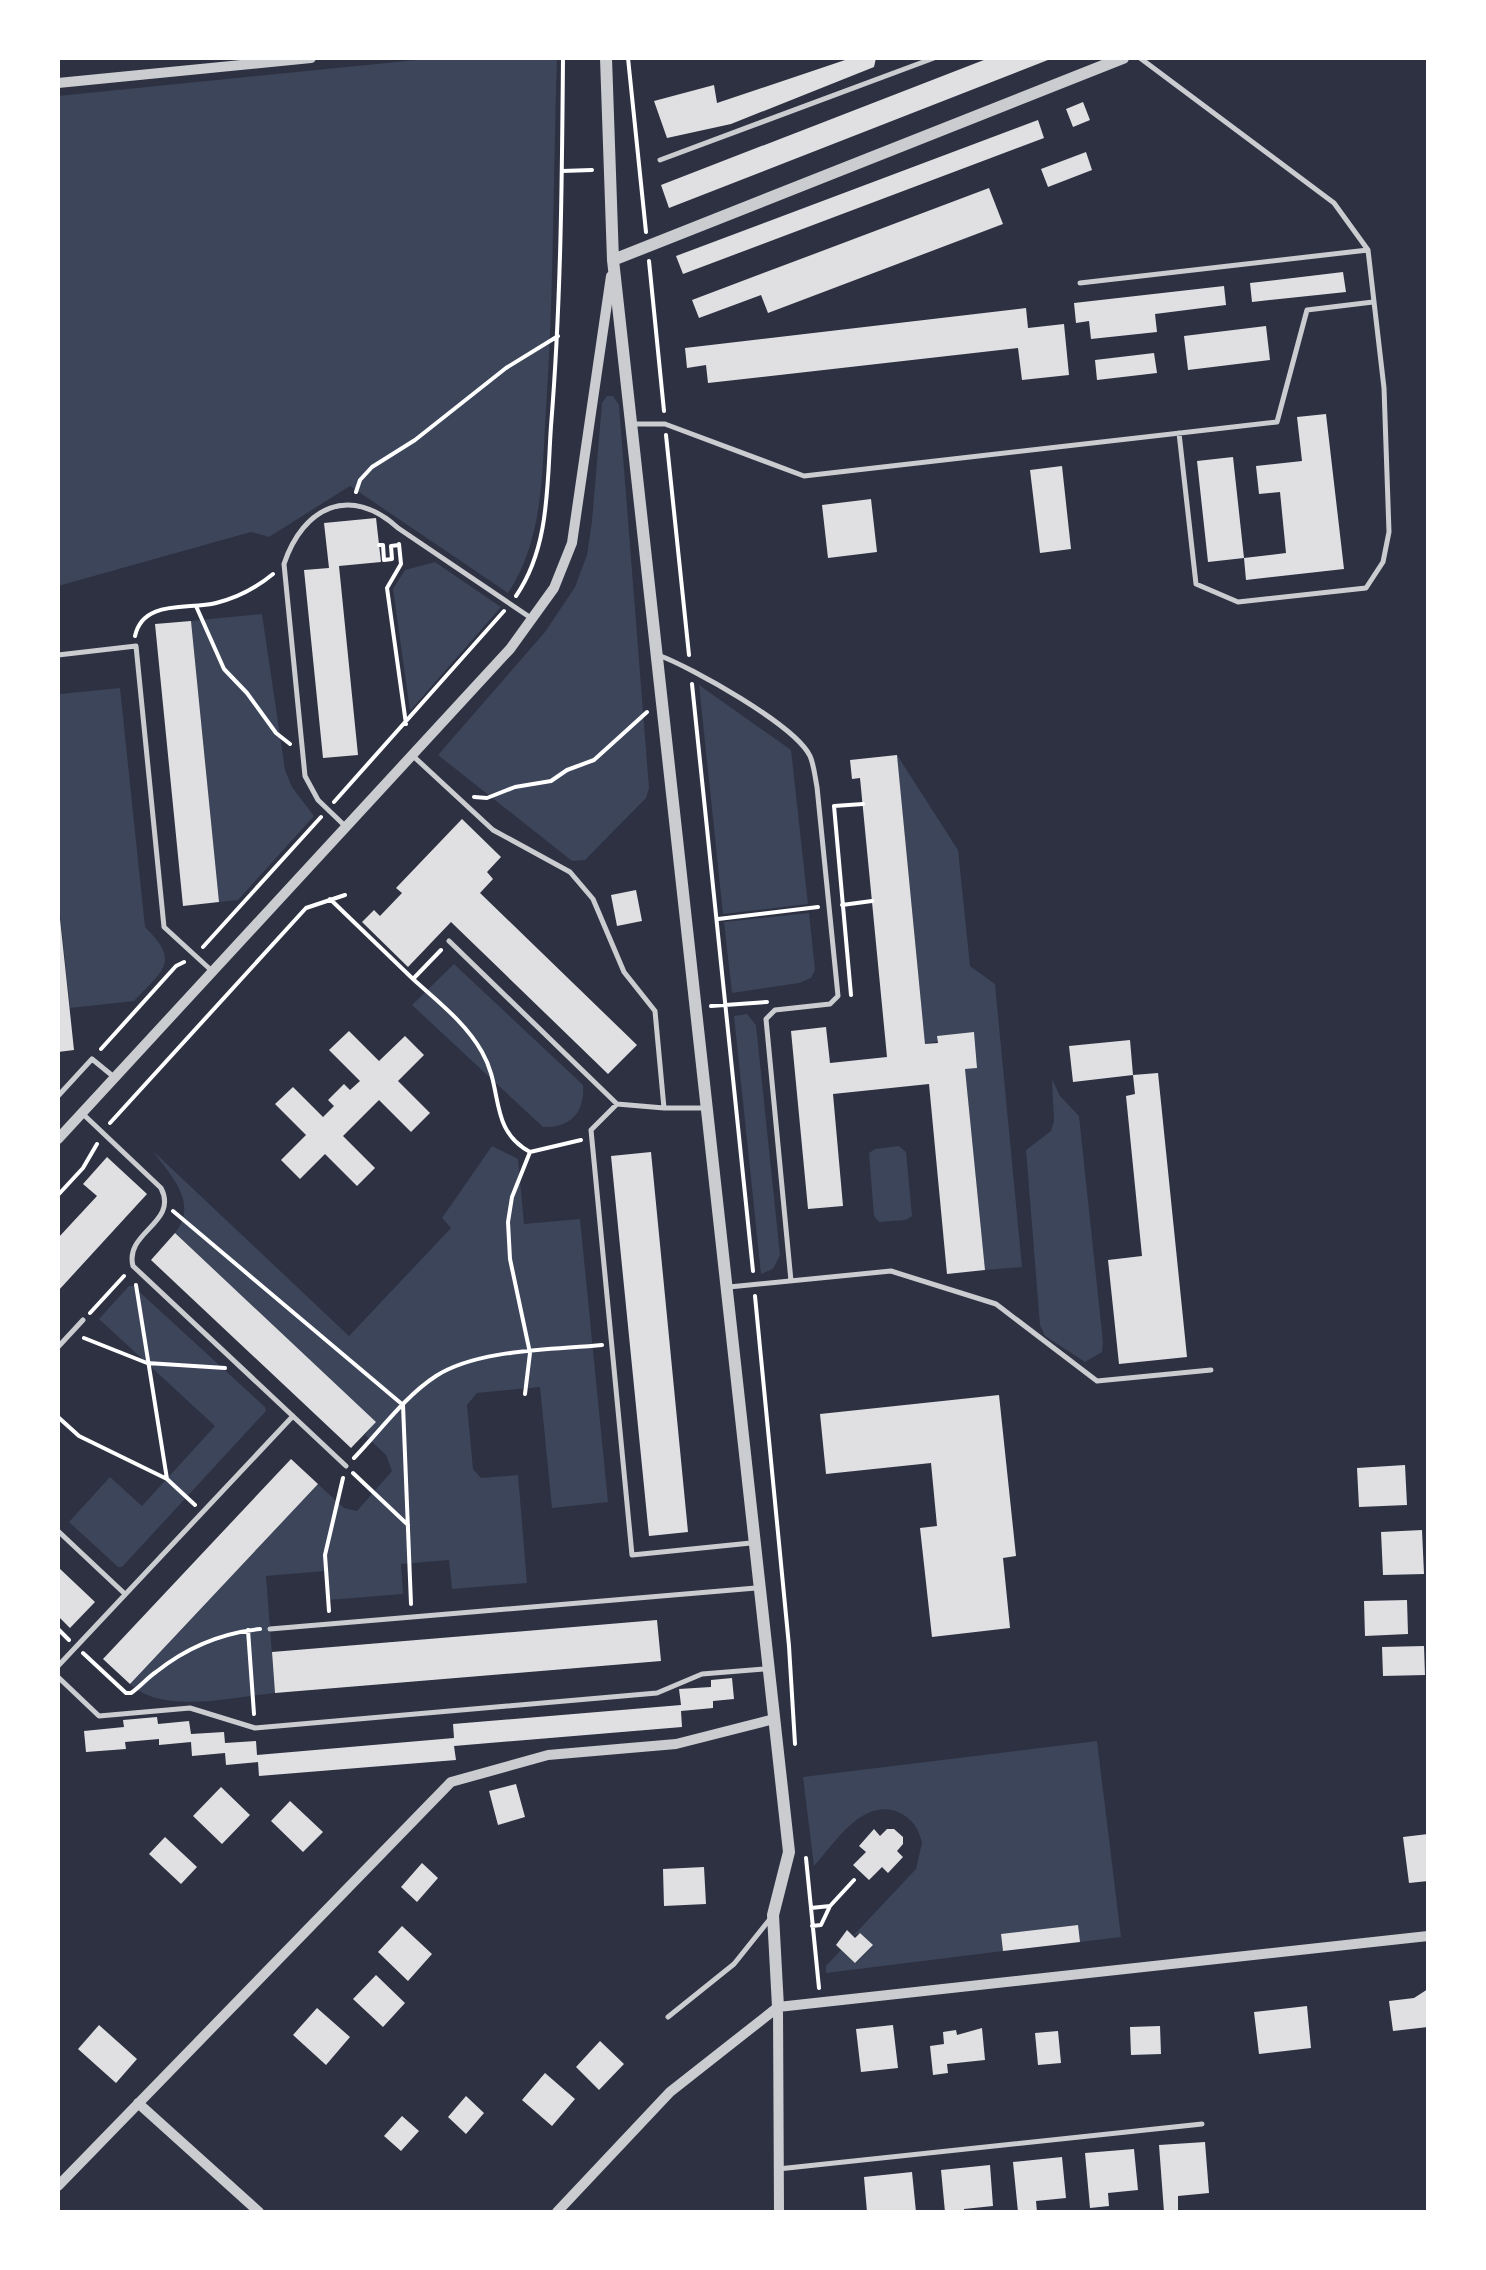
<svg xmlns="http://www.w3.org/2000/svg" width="1486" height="2270" viewBox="0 0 1486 2270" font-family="'Sofia Sans Condensed',sans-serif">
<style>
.green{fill:#3c4559}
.building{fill:#e0e0e3}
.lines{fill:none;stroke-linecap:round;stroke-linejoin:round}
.path{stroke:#fff;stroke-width:4}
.service{stroke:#caccd0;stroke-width:5}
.minor{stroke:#caccd0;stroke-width:10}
.tertiary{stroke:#caccd0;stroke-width:12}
</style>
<rect width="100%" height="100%" fill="#2d3142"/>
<path class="green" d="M436 58H557C553 175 554 292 546 409 542 471 544 539 508 593L350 486 269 537 251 532 58 586V96Z
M607 396H613L619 405 649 788 646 798 585 860 572 861 438 755 545 632 575 587 587 555 592 521 602 403Z
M435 562 501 607 410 711 393 589 405 570Z
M262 614 285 770 292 787 314 816 238 900 219 902 191 621Z
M58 679 60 694 120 688 145 927C181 962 163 970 134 1001L70 1008 58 894Z
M699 685 791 750 808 904 723 914Z
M897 755 958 850 970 966 995 984 1022 1267 985 1270 965 1069 977 1068 974 1033 925 1044Z
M809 913 815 970 811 978 799 983 732 993 724 922Z
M454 964 583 1085C585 1112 571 1128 543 1127L412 1005Z
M747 1014 756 1025 780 1255 773 1269 761 1274 734 1016Z
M1052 1079 1060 1096 1079 1116 1103 1342 1102 1352 1085 1362 1045 1336 1040 1325 1026 1150 1051 1131 1054 1121Z
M492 1146 518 1159 524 1224 580 1219 608 1502 552 1508 540 1387 477 1393 467 1405 473 1469 481 1478 518 1475 527 1583 452 1589 449 1560 401 1564 403 1594 328 1600 325 1571 266 1576 275 1693C233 1697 163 1715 130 1684L318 1484 344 1508 357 1511 392 1471 386 1455 365 1435 375 1422 175 1233C199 1203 171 1176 153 1151L349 1336 451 1228 442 1218Z
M899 1146 906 1152 912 1216 906 1220 879 1222 874 1216 869 1153 875 1149Z
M129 1286H133L265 1407 266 1411 122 1567H118L69 1522 110 1477 142 1506 215 1426 99 1319Z
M1097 1741 1121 1937 1080 1942 1077 1925 1001 1935 1003 1951 826 1973V1966L841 1950 856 1963 873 1946 860 1933 853 1936 916 1869 922 1843C919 1829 912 1818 898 1812 862 1798 835 1843 814 1866L803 1777Z"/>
<path class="building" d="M851 58H876L874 67 731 124 667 138 654 101 714 85 717 103Z
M989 58H1053L669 208 661 185Z
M1083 102 1090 120 1073 127 1066 109Z
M1038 120 1044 138 683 274 676 256Z
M1086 152 1092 170 1048 187 1041 169Z
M989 188 1003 224 768 313 761 295 699 318 692 300Z
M1343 272 1346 292 1252 302 1250 283Z
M1224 286 1226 305 1155 314 1157 332 1091 339 1089 321 1076 323 1074 303Z
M1026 308 1028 328 1064 324 1069 375 1022 380 1018 348 708 383 706 365 687 368 685 348Z
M1266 326 1270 360 1188 370 1184 336Z
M1154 353 1157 373 1097 380 1095 360Z
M1326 414 1344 569 1246 580 1244 558 1286 553 1280 492 1259 494 1256 466 1302 461 1297 417Z
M1233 457 1244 558 1208 562 1197 461Z
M1062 466 1071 549 1040 553 1030 470Z
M871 499 877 552 828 558 822 505Z
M376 518 381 562 339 566 358 755 323 758 304 570 329 568 324 523Z
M191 621 219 902 183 906 155 624Z
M897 755 925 1044 938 1043 937 1036 974 1032 977 1068 965 1069 985 1270 947 1274 929 1084 833 1094 843 1206 808 1209 791 1031 826 1027 830 1063 887 1057 860 778 852 779 850 760Z
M462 819 501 857 487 872 493 879 480 893 637 1045 608 1074 451 922 408 967 362 922 374 910 380 916 402 893 396 888Z
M636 890 642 921 617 926 611 895Z
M58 919H60L74 1050 58 1052Z
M349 1031 379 1061 405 1036 424 1055 398 1081 430 1113 411 1132 379 1100 343 1136 375 1168 357 1186 325 1154 300 1179 281 1160 306 1135 275 1104 293 1087 323 1117 334 1106 328 1100 344 1084 350 1090 360 1081 329 1050Z
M1130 1040 1133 1075 1073 1082 1069 1046Z
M1158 1073 1187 1357 1119 1364 1108 1260 1142 1256 1126 1096 1135 1094 1133 1075Z
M651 1152 688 1532 649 1536 611 1156Z
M107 1157 147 1194 58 1291V1238L97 1196 83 1184Z
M175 1233 376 1422 351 1448 151 1260Z
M999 1395 1016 1556 1003 1558 1010 1628 932 1637 920 1528 937 1526 931 1463 826 1474 820 1414Z
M291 1459 318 1484 130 1684 103 1659Z
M1405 1465 1407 1505 1359 1507 1357 1468Z
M1422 1530 1424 1574 1383 1575 1381 1532Z
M58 1567 95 1602 70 1628 58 1616Z
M1407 1600 1408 1634 1365 1636 1364 1601Z
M657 1620 661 1661 275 1693 272 1652Z
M1424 1646 1425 1675 1383 1676 1382 1647Z
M732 1678 734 1699 713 1701V1708L681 1711 682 1727 454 1746 456 1760 259 1776 258 1762 226 1765 225 1753 192 1756 191 1742 159 1745V1739L125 1742 126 1749 86 1752 84 1731 124 1727 123 1720 157 1717 158 1724 189 1721 191 1734 224 1732 225 1743 256 1741 257 1755 454 1738 453 1724 681 1705 679 1689 711 1687V1680Z
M516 1784 525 1817 498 1825 489 1791Z
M221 1787 250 1815 222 1844 193 1816Z
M290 1801 323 1832 303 1852 271 1821Z
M874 1829 880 1836 887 1829H894L903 1837V1844L897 1851 903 1857 888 1873 882 1867 869 1880 853 1865 866 1852 859 1846Z
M1428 1834V1881L1409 1883 1403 1837Z
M165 1837 197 1867 181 1884 149 1854Z
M422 1863 438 1878 417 1902 401 1887Z
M704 1867 706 1904 664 1906 663 1869Z
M1078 1925 1080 1942 1003 1951 1001 1934Z
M402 1926 432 1954 408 1981 378 1952Z
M847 1930 855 1938 860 1933 873 1945 855 1963 836 1945Z
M376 1975 405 2003 383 2027 353 1999Z
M1428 1989V2027L1393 2031 1389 2001 1414 1998Z
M1307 2006 1311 2048 1259 2054 1254 2012Z
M317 2008 350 2037 326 2065 293 2035Z
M99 2025 137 2059 116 2083 78 2049Z
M893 2025 898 2068 861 2072 856 2029Z
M1160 2026 1161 2054 1131 2055 1130 2027Z
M982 2028 985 2060 947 2064 948 2073 933 2075 930 2046 944 2044 943 2032 956 2030 957 2035Z
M1058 2031 1061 2063 1038 2065 1035 2033Z
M600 2041 624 2064 599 2090 576 2067Z
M545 2073 575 2099 552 2126 522 2100Z
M466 2096 484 2113 466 2134 448 2117Z
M402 2116 419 2131 401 2151 384 2136Z
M1205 2142 1209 2193 1178 2196V2211L1164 2212 1159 2145Z
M1134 2149 1138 2190 1108 2193 1109 2206 1090 2208 1085 2153Z
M1062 2157 1066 2198 1036 2201 1037 2212H1018L1013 2162Z
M990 2165 993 2206 964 2209V2212H945L941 2170Z
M912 2172 916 2212H867L864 2177Z"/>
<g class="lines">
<path class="path" d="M628 58 646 232
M562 171 592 170
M649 261 664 411
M666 435 689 655
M356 492 360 480 372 467 415 440 506 368 558 336
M399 544 401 564 387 588 406 724
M379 545H383L384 560 392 559 391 546 399 545
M516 596C550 547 547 483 551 426 561 303 562 180 563 58
M196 606 224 669 247 693 276 733 290 744
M135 636C143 599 188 610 216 603 237 598 256 588 273 574
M692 684 753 1271
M474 797 487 798 515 787 551 781 567 770 594 760 647 712
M334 802 504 611
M330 899 413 979 441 950
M842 905 872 901
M718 919 818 907
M203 947 321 817
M413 979C437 1001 466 1023 482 1052 504 1090 488 1129 530 1152
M851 995 834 806 863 804
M711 1006 767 1002
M101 1049 176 966 184 962
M110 1123 306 908 345 895
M58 1195 83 1168 97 1144
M173 1211 403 1405 411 1604
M136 1285 167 1479
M755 1296 789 1646 795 1744
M90 1313 124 1276
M84 1338 147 1363 225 1368
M525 1394 530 1353 510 1259 508 1222 512 1197 530 1152 581 1140
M58 1417 79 1436 167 1479 195 1505
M354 1458C380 1431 405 1396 436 1376 478 1349 552 1350 602 1345
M353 1473 408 1525
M329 1611 325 1555 343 1478
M58 1629 69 1640
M248 1630 254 1714
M83 1653 126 1693H131C140 1687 147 1678 156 1672 186 1648 222 1633 260 1629
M806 1858 819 1988
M811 1908 830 1906 854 1880
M812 1926 821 1925 830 1906"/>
<path class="service" d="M1140 58 1334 203 1368 250 1384 388 1389 532 1383 562 1366 588 1238 602 1196 584 1179 433
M660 160 934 58
M1080 283 1368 250
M633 424H665L804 476 1277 422 1307 310 1373 302
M58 655 136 646 164 927 212 971
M658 655C691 667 795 725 810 756 814 765 815 777 817 787L838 996 830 1004 775 1010 766 1019 791 1281
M412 755 493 830 570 872 593 899 624 972 655 1011 664 1108
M344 825 318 800 305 776 284 564C303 507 350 484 398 528L531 618
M449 941 617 1104 664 1108H706
M58 1096 92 1059 114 1077
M617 1104 591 1130 632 1555 751 1543
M84 1115 161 1188C179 1223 124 1232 133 1266L346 1466
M729 1287 891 1271 996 1304 1097 1381 1211 1370
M58 1347 83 1320
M58 1531 125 1594
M270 1629 756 1588
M58 1666 293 1416
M58 1677 99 1716 190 1708 255 1728 657 1693 702 1674 765 1669
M668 2017 734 1964 770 1919
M778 2169 1202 2124"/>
<path class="minor" d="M58 83 311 58
M58 1139 510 649 554 588 572 543 611 276
M778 2007 1428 1936
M778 2007 779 2212
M138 2103 259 2212
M58 2186 451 1782 548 1755 676 1744 774 1719
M557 2212 670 2092 778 2007"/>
<path class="tertiary" d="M606 58 613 260 789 1852 773 1915 778 2007
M613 260 1123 58"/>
</g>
<rect width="1486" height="2270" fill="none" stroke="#ffffff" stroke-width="120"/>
</svg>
